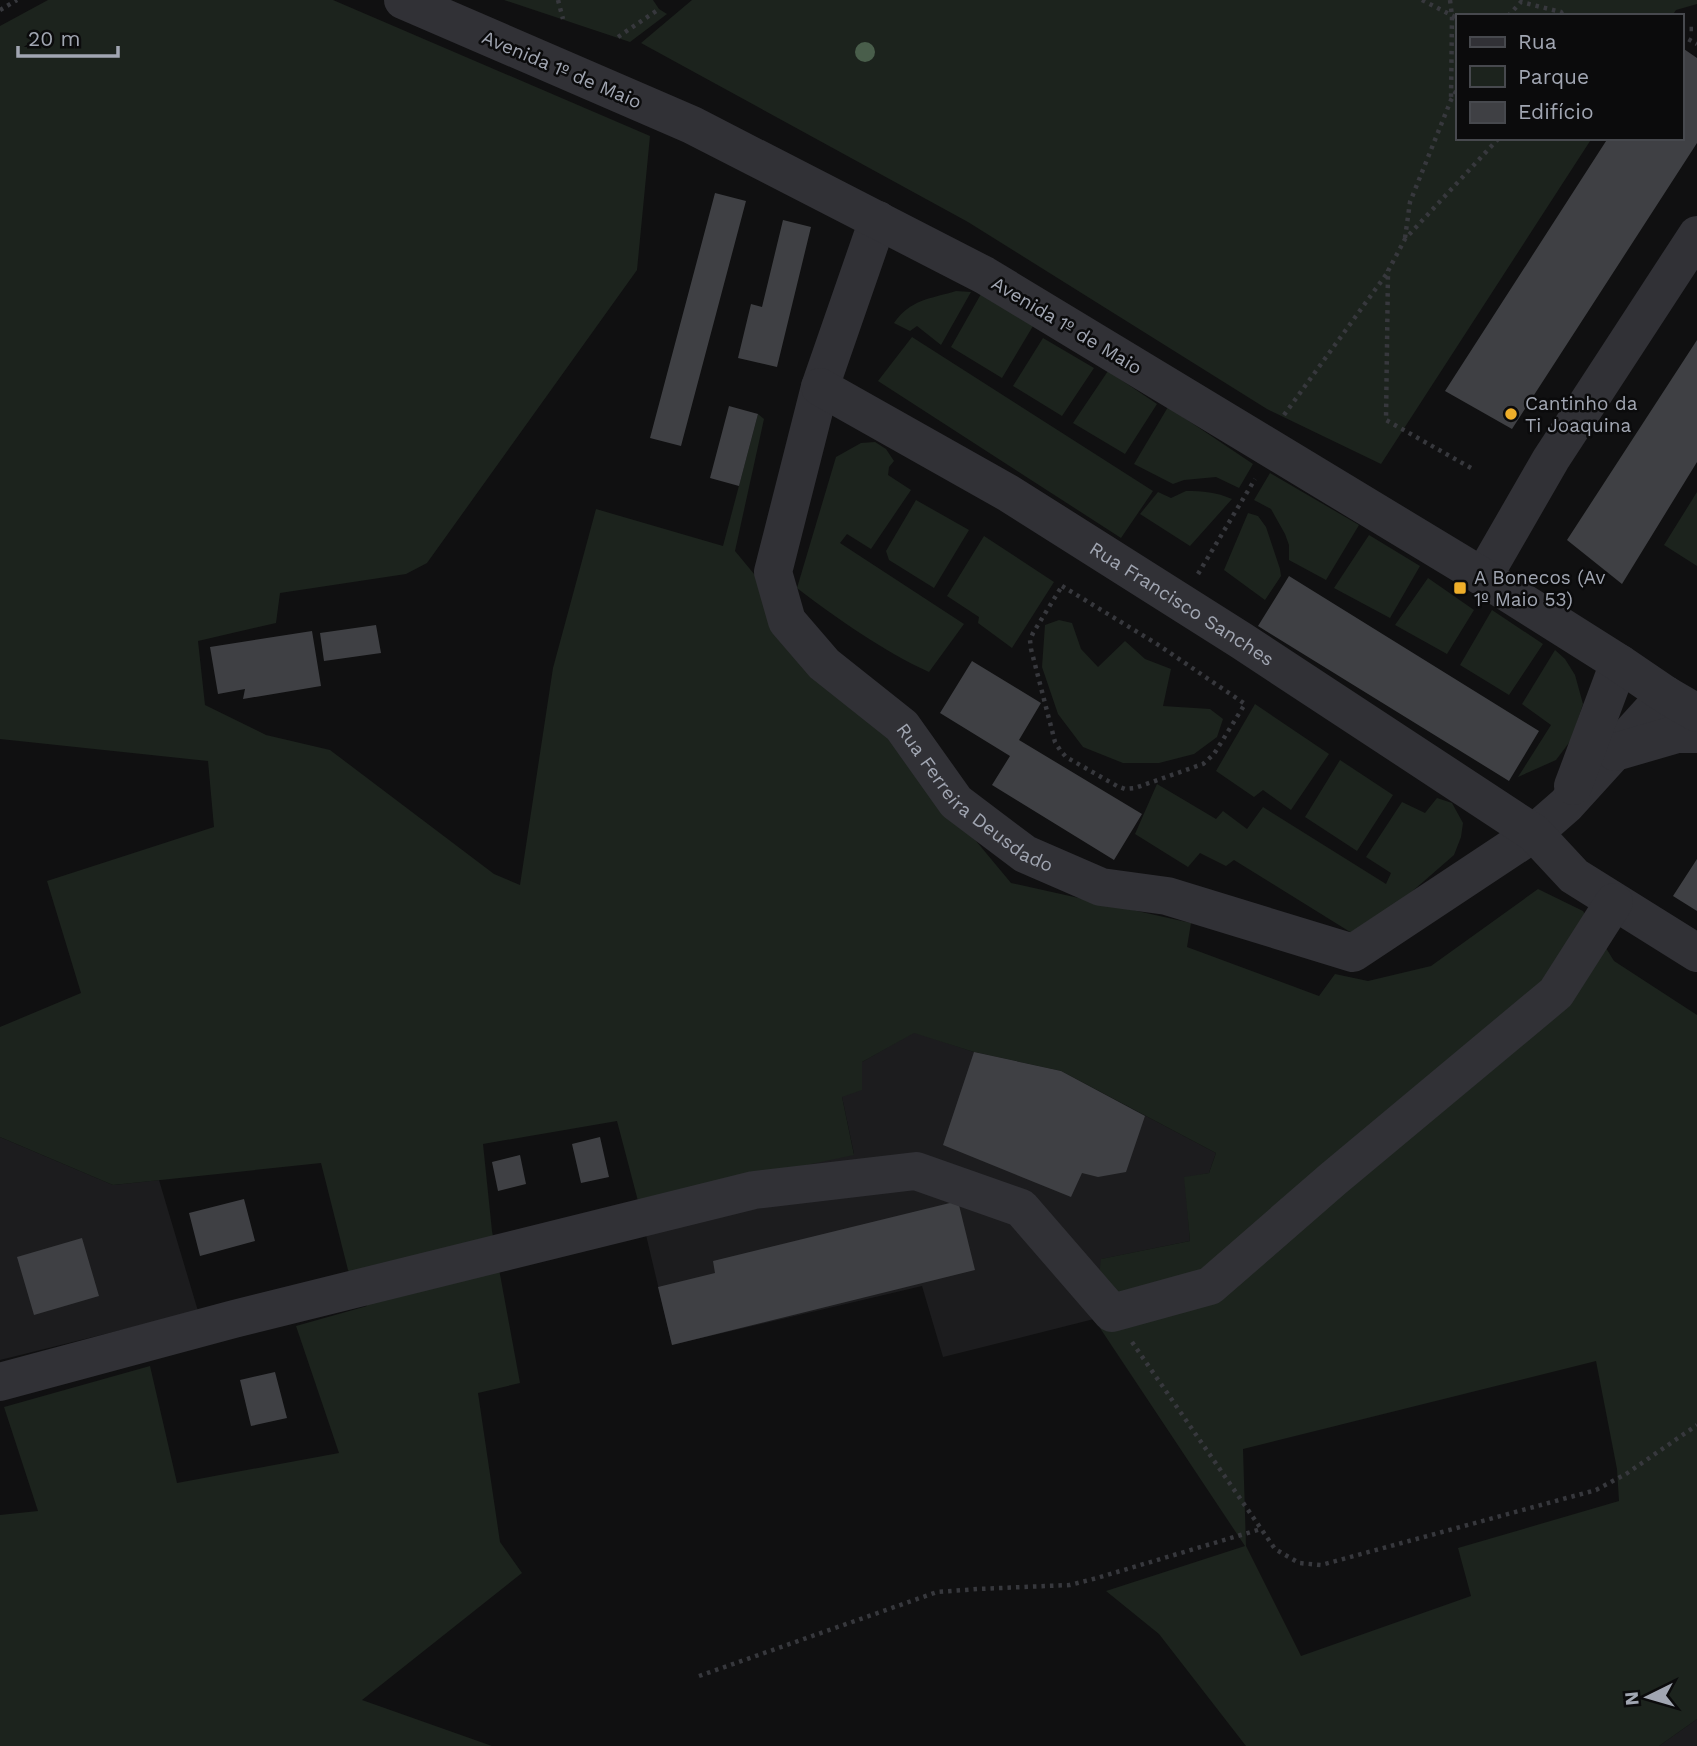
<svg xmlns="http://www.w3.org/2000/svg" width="1697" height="1746" viewBox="0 0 1697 1746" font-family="'Work Sans',sans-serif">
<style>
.built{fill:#1c1c1e}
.green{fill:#1c231d;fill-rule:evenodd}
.building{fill:#3f4044}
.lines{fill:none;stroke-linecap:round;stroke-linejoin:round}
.path{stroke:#37383d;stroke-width:4.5;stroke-dasharray:3.5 5;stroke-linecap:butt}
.minor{stroke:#313136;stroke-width:38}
.tertiary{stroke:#313136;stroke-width:38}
.tree{fill:#495e4b}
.poi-dot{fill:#eeae2a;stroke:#0b0b0c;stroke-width:2.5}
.labels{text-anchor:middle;stroke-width:5;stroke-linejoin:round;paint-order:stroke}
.street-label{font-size:19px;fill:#a1a6b2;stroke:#0b0b0c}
.poi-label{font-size:19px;fill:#a1a6b2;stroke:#0b0b0c;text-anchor:start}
</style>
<rect width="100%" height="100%" fill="#101011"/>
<path class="built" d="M914 1032 974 1052 1061 1071 1216 1153 1209 1173 1185 1178 1190 1241 1102 1259 1094 1319 943 1357 922 1286 672 1345 638 1201 854 1154 842 1097 862 1062Z
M0 1137 113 1185 159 1180 198 1311 0 1360Z
M1697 1719V1746H1659Z"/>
<path class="green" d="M48 0H333L650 136 637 270 427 563 406 574 280 593 276 623 198 641 205 705 266 735 330 750 494 874 520 885 553 668 596 509 723 546 758 414 764 419 735 551 1011 883 1191 923 1187 947 1319 996 1335 974 1368 981 1431 966 1538 889 1583 911 1614 961 1697 1015V1719L1659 1746H1246L1159 1634 1106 1591 1245 1546 1094 1319 1101 1259 1190 1241 1184 1177 1209 1173 1216 1153 1061 1071 974 1052 914 1033 862 1062V1090L842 1097 854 1155 638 1201 617 1121 483 1144 492 1231 520 1383 478 1393 500 1542 522 1573 362 1700 492 1746H0V1515L38 1511 4 1407 150 1366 177 1483 339 1453 296 1326 367 1306 348 1270 321 1163 113 1185 0 1137V1027L81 993 47 881 214 827 208 761 0 739V26ZM1596 1361 1617 1469 1619 1501 1458 1548 1471 1596 1301 1656 1246 1546 1243 1449Z
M504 0H653L659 9 667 14 630 42Z
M692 0H1697V4L1676 10 1672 16H1457V138H1592L1381 464 1267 409 968 222 641 43Z
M956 291 971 292 941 345 917 326 910 331 894 323C911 299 930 299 956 291Z
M981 294 1033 326 1002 378 951 347Z
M912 337 1153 491 1121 538 878 381Z
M1043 338 1094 368 1062 416 1013 386Z
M1108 371 1157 404 1125 454 1073 423Z
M1168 407 1253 464 1239 488 1216 477 1184 480 1173 484 1134 464Z
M875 442 886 449 894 461 889 467 888 475 911 490 871 549 847 534 840 543 964 624 929 672C885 652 836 618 797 588L836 457 861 443Z
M1270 473 1359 525 1326 580 1289 560V545L1285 534 1271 509 1254 500Z
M1186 491C1203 491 1216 492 1232 499L1190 546 1140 514 1158 492 1171 498Z
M1697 492V566L1664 545Z
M916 500 969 530 934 588 889 560 886 551Z
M1248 513 1258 516 1266 527 1280 569 1281 576 1265 600 1224 570Z
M1369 535 1420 566 1390 618 1334 588Z
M984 536 1054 582 1012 648 978 623 979 617 947 596Z
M1428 578 1474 610 1447 654 1395 625Z
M1492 610 1543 644 1509 695 1460 665Z
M1059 620 1072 623 1081 649 1098 667 1125 641 1145 659 1171 669 1163 706 1210 709 1223 719 1217 737 1194 754 1159 763H1123L1083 747 1058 714 1042 667 1045 625Z
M1555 650 1565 659 1575 675 1583 704 1571 740 1556 760 1518 777 1551 725 1522 704Z
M1255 704 1329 754 1291 810 1263 790 1254 797 1216 771Z
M1340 760 1393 795 1357 851 1305 817Z
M1157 784 1216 819 1223 811 1247 829 1263 807 1386 884 1391 873 1366 857 1402 802 1425 813 1437 798 1452 803 1463 823 1461 837 1454 855 1370 928 1355 935 1234 860 1226 866 1200 853 1188 867 1135 834Z"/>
<path class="building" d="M1681 47 1697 58V143L1512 429 1445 391 1608 138H1681Z
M715 193 746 201 681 446 650 438Z
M783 220 811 227 777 367 738 358 751 304 762 307Z
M1697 340V462L1622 584 1567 540Z
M729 406 758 414 739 486 710 478Z
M1289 576 1539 731 1509 781 1258 626Z
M376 625 381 653 324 661 320 633Z
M312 631 321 686 243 699 245 689 218 694 210 647Z
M972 661 1041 703 1019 740 1142 814 1114 860 992 785 1010 756 940 713Z
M1697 859V911L1673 896Z
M974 1052 1061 1071 1145 1116 1126 1172 1098 1177 1082 1173 1071 1197 943 1145Z
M600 1137 609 1177 581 1183 572 1144Z
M520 1155 526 1184 498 1191 492 1162Z
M244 1199 255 1241 200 1256 189 1213Z
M958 1201 975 1270 672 1345 658 1287 715 1273 713 1261Z
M82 1238 99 1296 34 1315 17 1257Z
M275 1372 287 1418 251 1426 240 1380Z"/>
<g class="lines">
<path class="path" d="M558 0 563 19
M1422 0 1457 18
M1450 0 1452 16 1451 100
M0 10 17 0
M1508 16 1521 2 1561 12 1563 16
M1681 29H1697
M1681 35 1697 44
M618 37 659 9
M1405 238 1410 202 1451 100 1457 90
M1284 415 1388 272
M1471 468 1386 420 1388 271 1405 239 1499 138
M1198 574 1255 479
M1062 586 1157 644 1245 704 1214 754 1203 764 1135 788 1125 789 1117 786 1066 757 1060 750 1055 742 1031 649 1030 640 1033 633Z
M1132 1342 1275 1549 1299 1563 1321 1565 1596 1490 1626 1474 1697 1425
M699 1676 937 1592 977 1589 1070 1585 1097 1578 1261 1529"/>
<g class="minor">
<path id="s1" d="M878 220 820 387 773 572 787 621 824 664 902 726 956 802 1025 854 1101 887 1167 896 1353 953 1534 833 1566 805 1666 695"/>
<path id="s2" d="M820 387 1008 493 1242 641 1534 833 1574 876 1697 953"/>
<path d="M1483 577 1551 459 1697 235"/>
<path d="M1615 752 1677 734H1697"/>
<path d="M1573 786 1619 663"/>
<path d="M0 1382 234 1319 754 1190 916 1171 1021 1208 1112 1313 1210 1286 1333 1179 1556 993 1614 902"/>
</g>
<path class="tertiary" d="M403 0 692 125 984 275 1470 569 1619 663 1666 695 1697 713"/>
</g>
<circle class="tree" cx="865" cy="52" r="10"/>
<g class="poi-dot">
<circle cx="1511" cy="414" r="7"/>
<rect x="1453" y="581" width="14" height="14" rx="3.5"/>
</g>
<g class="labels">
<g class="street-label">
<text transform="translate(562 69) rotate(23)" y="7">Avenida 1º de Maio</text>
<text transform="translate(1067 325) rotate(31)" y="7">Avenida 1º de Maio</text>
<text dy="7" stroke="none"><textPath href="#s2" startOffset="422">Rua Francisco Sanches</textPath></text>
<text dy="7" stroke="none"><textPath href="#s1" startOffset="679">Rua Ferreira Deusdado</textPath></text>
</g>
<g class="poi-label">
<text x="1525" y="410">Cantinho da<tspan x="1525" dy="22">Ti Joaquina</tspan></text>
<text x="1474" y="584">A Bonecos (Av<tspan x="1474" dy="22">1º Maio 53)</tspan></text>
</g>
</g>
<rect x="1456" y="14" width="228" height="126" fill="#0b0b0c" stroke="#47494e" stroke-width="2"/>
<rect x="1470" y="37" width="35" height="10" fill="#313136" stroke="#47494e" stroke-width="2"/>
<text x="1518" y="49" font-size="21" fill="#a1a6b2">Rua</text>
<rect x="1470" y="66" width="35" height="21" fill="#1c231d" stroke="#47494e" stroke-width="2"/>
<text x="1518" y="84" font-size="21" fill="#a1a6b2">Parque</text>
<rect x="1470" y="102" width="35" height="21" fill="#3f4044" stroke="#47494e" stroke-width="2"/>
<text x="1518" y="119" font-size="21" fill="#a1a6b2">Edifício</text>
<g transform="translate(1648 1697) rotate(265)" stroke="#0b0b0c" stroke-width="5" paint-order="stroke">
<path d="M0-5L12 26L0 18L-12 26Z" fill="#a1a6b2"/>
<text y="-10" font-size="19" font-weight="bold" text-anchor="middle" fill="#a1a6b2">N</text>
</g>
<path d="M18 46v10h100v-10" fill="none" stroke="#a1a6b2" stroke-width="3.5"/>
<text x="28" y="46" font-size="21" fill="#a1a6b2" stroke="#0b0b0c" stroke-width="5" paint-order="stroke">20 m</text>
</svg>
